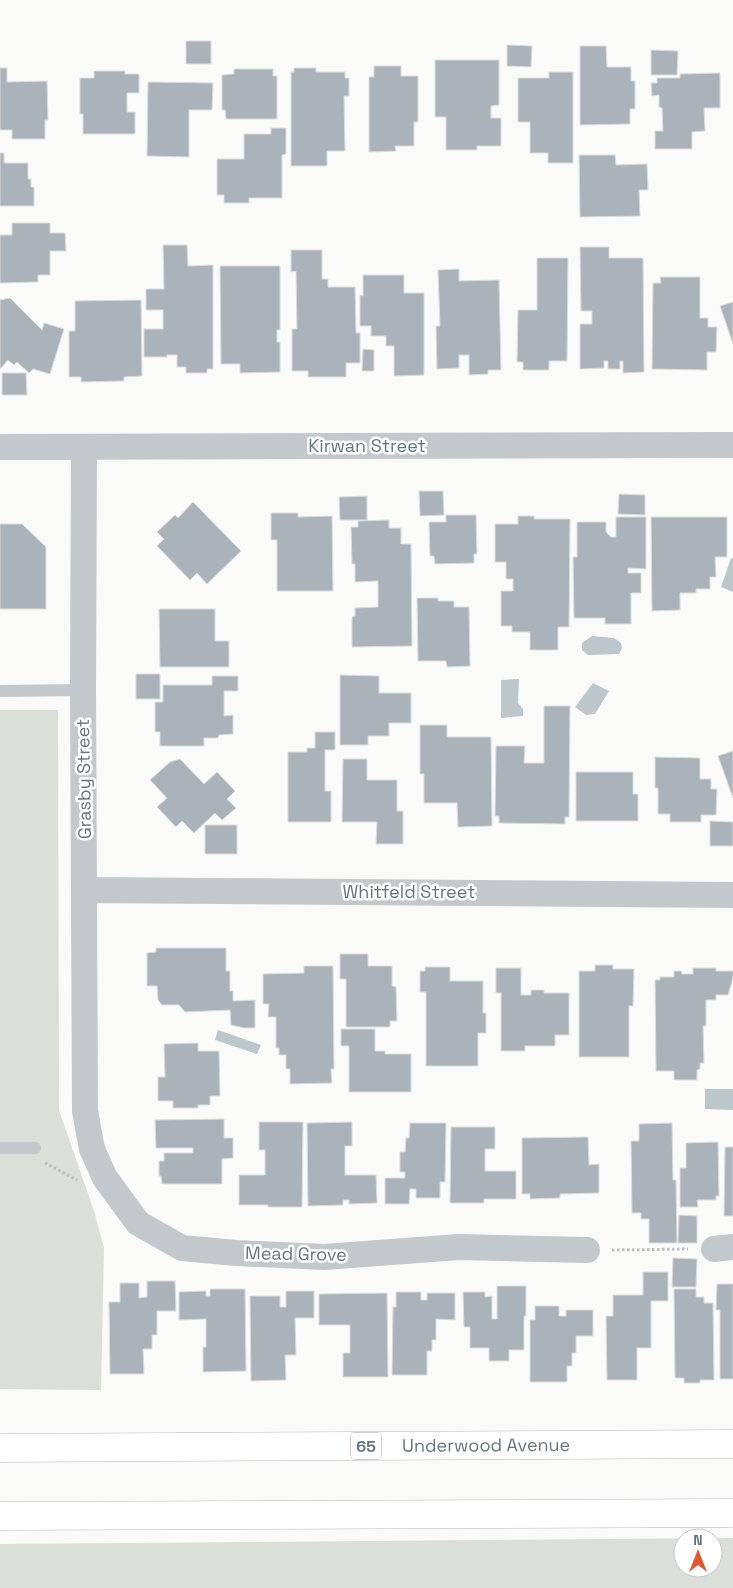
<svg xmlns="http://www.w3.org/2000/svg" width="733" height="1588" viewBox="0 0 733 1588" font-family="'Space Grotesk',sans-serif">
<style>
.green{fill:#dadfd7;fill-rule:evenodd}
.water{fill:#bbc7cb}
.building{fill:#aab3b9;stroke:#dcdcda}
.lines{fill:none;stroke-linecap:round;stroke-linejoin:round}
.primary-casing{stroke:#b5babe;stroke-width:29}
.path{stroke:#bbbfc2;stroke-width:3;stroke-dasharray:2.5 2.5;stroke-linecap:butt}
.lane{stroke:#c3c8cc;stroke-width:12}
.street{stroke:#c3c8cc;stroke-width:26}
.primary{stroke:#fff;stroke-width:28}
.labels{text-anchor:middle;stroke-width:5;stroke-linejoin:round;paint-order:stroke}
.shield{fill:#fff;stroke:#939fa8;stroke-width:1}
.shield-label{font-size:16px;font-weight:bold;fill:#657683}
.street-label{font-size:18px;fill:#657683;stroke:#fff}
</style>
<rect width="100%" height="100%" fill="#fafaf8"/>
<path class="green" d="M0 710H58L59 1110 94 1211 104 1248 101 1390 0 1389Z
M733 1538V1588H0V1544ZM683 1538H713V1568H683Z"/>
<path class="water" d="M731 558 733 559V592L721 587Z
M592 636 614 638 621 643 622 648 619 654 588 655 582 650V643Z
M519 679 518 703 523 709V716L501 718V680Z
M593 683 609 691 595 714 586 715 575 707Z
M218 1030 261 1045 257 1054 215 1040Z
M705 1089H733V1110L705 1109Z"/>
<path class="building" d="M186 41H211V64H186Z
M507 45 532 46 531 67 507 66Z
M580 46H606L607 67H631V81H635V109H630V124L580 125Z
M651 50 678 51 677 75H651Z
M435 60H499V105L491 106V118H501V146H477V150H446V117H435Z
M374 66H401V76H418V122H414V146H395L396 151 369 152V77H374Z
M0 68H7V82L47 81 48 120H45V139H12V130H0Z
M294 68H316V72H345V78H349V96H344L345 151H327V166H291V72H294Z
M234 69H273V76H277V119H226L225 110H222V75L234 74Z
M94 71H125V74H139V93H127V112H135V134H83V114H80V78H94Z
M549 72H573V163H548V153H530V122H518V78H549Z
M720 73V108H704L705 131 692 132V149H655V131H663L662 108 659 107V95L652 96 651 83H657V78H680V74Z
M148 82 213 83 212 110H189V157L147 156Z
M271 128H286V154L282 155V198H249V203H224V195H217V159H244V134H271Z
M0 153H4V163H28V179H31V187H34V206H0Z
M579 155H615L616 165 647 164 648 190H639L640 216 580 217Z
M12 223H50V233H65L66 251H50V275H38V282L0 283V235H12Z
M163 245H187L188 266 213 265V369H207V373H186V367H177V355H167V357H144V329H163V310H146V289H164Z
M580 247H609V258H643L644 372 623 373V361H620V369H608V361H604V368L580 369V324H592V311H581Z
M291 250H322V279H328V287H355L356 333H360V363H346V377H308V371H292V329H297L296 271 291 272Z
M537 258H568L567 361H549V370H523V362H517L518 310H537Z
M220 266H280V330H277V342H280V372L240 373V364H221Z
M459 269V281L499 280 501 370H488V374L469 375V355H459V368L437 369 436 326H440L438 270Z
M363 275H404V293H424V375L394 376V346H386V336H371V326H360V295L363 296Z
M660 277H700V318H708V327H717L716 352H707V370L652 369 653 283H661Z
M10 298 42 330 44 323 64 329 50 374 33 369 29 373 17 362 14 365 8 360 0 369V300Z
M141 300 142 376 124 377V381L81 382V377H69V331H75V301Z
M733 302V344L720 306Z
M363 349 374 350V371H362Z
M2 373H26L27 395H2Z
M419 491H443L444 515 420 516Z
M619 494 645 495V515L618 514Z
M367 496V520H340L339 497Z
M193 502 241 551 207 584 197 573 190 580 157 546 164 539 157 532 175 515 178 518Z
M271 513H298V517L332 516 333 591H277V540H271Z
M446 515H476L477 554H474V563L435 564 434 556H430L429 522H446Z
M518 516H534V519H570L569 627H558V650H530V632H512V626H501V591H513V579H506V562H495V524H518Z
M616 517H646V569L628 568V573H641V593H631V624H605V618H574L573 557H577V522H606V532L611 537H616Z
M651 517H727V557H715L716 577H710V589H696V593H680V610L652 611Z
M389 520V528H401V544H411L412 646 352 647V617L355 616V608L378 607V581L355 582V564H352L351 527H358V521Z
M0 524H22L46 547V609H0Z
M417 598H438V601H454V607H469L470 666 447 667 446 661H418Z
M159 609H215V641H229V667H160Z
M136 674H160V699H136Z
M340 675 379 676V693H411V723H389V736H368V745H340Z
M212 676H238V691H224V716L233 715V734L219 735 218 738H204V746H160V732H155V702H163V685H212Z
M544 706H570L569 817H565V824L499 823V816H495L496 746H525L524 763H544Z
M420 725H447V737H491L492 826 458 827 457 803H424V774H420Z
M315 732H335V750H325V791H331V822H288V752H307V748H315Z
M733 751V798L718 756Z
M655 757 700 758V779H711V789H717L716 815H701V822H670V814H658V788H655Z
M180 759 204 784 217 772 235 791 227 799 236 808 222 820 215 813 194 833 182 821 176 827 157 807 167 798 150 780 170 762Z
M343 759H367V780H397V811H403V844H376L377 822H342Z
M576 772H633V794H638V821H576Z
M710 821 733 822V846H710Z
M205 825H237V854H205Z
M156 948H226V971H230V991H233V1001L255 1000V1028H244L231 1025 230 1010 185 1012 179 1005H162L158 1000 157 986H147V953L156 952Z
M340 954H368V966H392V986L396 987 397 1021H390V1027H346V979H340Z
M595 965H613V969H634L633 1006H629V1057H579V971H595Z
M304 966H333L334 1069H331L332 1083 290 1084V1069H286V1055H279V1048H276V1017H268L269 1004H263V974L304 973Z
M425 967H450V981H483V1013H486V1033H478V1066H426V992H420V971H425Z
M496 968H521V995H531V990H544V993H569V1035H555V1046H525V1051H501V993H496Z
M693 968H716V971H733V978L728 995H716V1000H706V1026H703L704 1063H700V1069L697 1070V1080H674V1071H656L655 980H660V977H674V971H681L682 974H693Z
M341 1029H375V1051H385V1054H411V1092H349V1046H341Z
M198 1043V1051H219L220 1096H210V1105H198V1108H173V1101H158V1077H165L164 1044Z
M224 1119V1138H233V1158L222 1159V1184H162L161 1176H159V1161H164V1153H193V1148H156L155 1120Z
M259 1122H303L302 1207H268V1205H239V1175H265V1150H259Z
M352 1122V1146H345V1175H376L377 1203 349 1204V1200H343V1205L308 1206 307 1123Z
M410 1123H446L445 1182H440V1198H416V1189H410L409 1204H385V1178H405V1172H400V1152H405L406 1138H409Z
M672 1123 673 1180H676L677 1243H649V1219H641V1213H632L631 1141H639V1124Z
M451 1127H495V1149H485V1171H516V1199H484V1203H450Z
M588 1137 589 1165 599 1164V1193L560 1194V1198L530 1199V1194H522V1138Z
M718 1142 719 1196H716V1200H697L698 1207H680V1168H686V1143Z
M725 1147H733V1216H724Z
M679 1215 697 1216V1243H678Z
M673 1258 697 1259 696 1287H672Z
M643 1272H668V1301H651V1348H637V1380H607L606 1316H613V1295H643Z
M147 1281H175L176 1311H157V1335H152V1349H143L144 1374H110L109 1302H120V1283H139V1298L147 1297Z
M717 1284H733V1379H720V1310H716Z
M497 1286H526V1316H524V1350H509V1361H489V1348H470V1327H464L463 1292H485V1297L492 1296V1319H497Z
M210 1289H245L246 1371 203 1372V1347H206V1319L179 1320V1292L206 1291V1296H210Z
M674 1289H696V1297H704V1303H713L714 1380H700V1383H684V1378H675Z
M286 1291H314V1318H295L296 1355H285L286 1380 251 1381 250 1296H280V1307H286Z
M396 1292H421V1300H427V1293H455V1320L436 1319V1340H432V1351H427V1375H392L393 1307H396Z
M387 1293 388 1377H343V1353H350V1325H319V1294Z
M535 1306H559V1316H566V1310H593V1336H576V1353H572V1366H567V1382H530V1320H535Z"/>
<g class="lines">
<defs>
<g id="primary">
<path id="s1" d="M0 1448 733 1444"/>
<path d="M0 1516 733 1513"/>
</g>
</defs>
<use href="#primary" class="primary-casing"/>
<path class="path" d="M45 1163 77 1180
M612 1250 688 1249"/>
<path class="lane" d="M0 691 83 690
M0 1148H35"/>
<path class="street" d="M0 447 733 445
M84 447 83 690 85 1111 92 1149 105 1178 138 1223 182 1248 236 1253 324 1257 459 1247 587 1250
M85 890 733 895
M714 1249 733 1247"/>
<use href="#primary" class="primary"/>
</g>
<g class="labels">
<rect class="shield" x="351" y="1432.5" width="30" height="27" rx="4"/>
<g class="shield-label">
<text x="366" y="1452">65</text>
</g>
<g class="street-label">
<text x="367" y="452">Kirwan Street</text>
<text transform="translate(84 779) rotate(-91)" y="6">Grasby Street</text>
<text x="409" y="898">Whitfeld Street</text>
<text transform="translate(296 1254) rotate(1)" y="6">Mead Grove</text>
<text dy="6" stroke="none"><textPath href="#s1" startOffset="486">Underwood Avenue</textPath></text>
</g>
</g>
<g transform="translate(698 1553)"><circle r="24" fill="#ffffff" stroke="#c1c8cd"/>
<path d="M0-4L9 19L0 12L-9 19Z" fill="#e4572e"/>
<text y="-8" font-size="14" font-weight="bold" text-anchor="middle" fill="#657683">N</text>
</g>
</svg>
